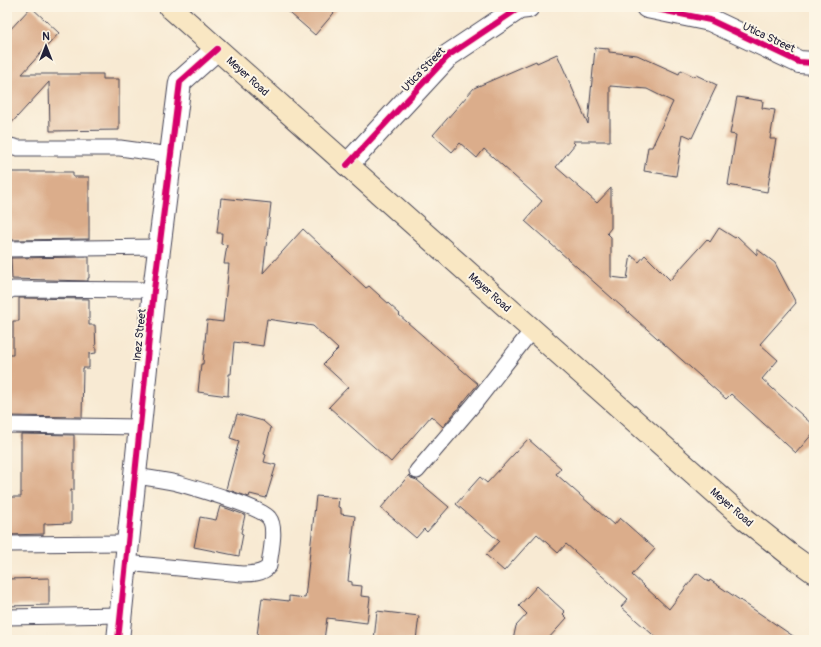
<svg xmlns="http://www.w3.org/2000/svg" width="821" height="647" viewBox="0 0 821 647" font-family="Pangolin,sans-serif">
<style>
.building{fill:#dbad8b}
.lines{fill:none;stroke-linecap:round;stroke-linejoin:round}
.service-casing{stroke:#424052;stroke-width:17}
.minor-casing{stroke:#424052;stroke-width:24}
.secondary-casing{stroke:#424052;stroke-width:24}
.service{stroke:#fff;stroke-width:15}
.minor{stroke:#fff;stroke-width:22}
.secondary{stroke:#f9e7c3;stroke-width:22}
.cycleway-casing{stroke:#fcf5e5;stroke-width:8}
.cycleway{stroke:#d6006c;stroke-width:6}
.labels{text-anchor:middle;stroke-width:4;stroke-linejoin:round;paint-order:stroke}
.street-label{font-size:11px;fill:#22223b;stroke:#fcf5e5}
</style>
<rect width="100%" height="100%" fill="#fcf5e5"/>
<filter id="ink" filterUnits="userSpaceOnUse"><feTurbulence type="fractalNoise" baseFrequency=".025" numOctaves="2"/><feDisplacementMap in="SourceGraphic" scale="8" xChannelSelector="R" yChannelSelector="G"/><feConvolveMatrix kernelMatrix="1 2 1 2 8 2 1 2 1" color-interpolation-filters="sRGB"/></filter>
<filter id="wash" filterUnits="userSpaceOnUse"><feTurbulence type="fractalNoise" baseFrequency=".012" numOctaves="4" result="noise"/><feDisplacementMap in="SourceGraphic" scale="16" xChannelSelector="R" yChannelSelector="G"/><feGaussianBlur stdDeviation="0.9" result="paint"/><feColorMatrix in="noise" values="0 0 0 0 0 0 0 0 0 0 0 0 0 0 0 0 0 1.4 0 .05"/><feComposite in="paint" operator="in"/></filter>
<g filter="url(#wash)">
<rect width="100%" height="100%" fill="#f8ead3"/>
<g id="blocks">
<path class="building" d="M31 7 59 33 22 74H103V79H119V130L50 131 49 82 7 128V33Z
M283 7H339L315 35Z
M595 48 609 49V52L637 55 679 74 681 70 695 77 696 75 717 85 692 138 683 134 676 176 644 171 648 147H652L673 102 647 89 610 86V141H572L575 144 556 167 597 203 611 188V228L607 233 611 237V277L627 279 631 255 639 262 645 255 670 280 707 239 710 242 719 228 735 238 737 236 757 255V249L775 263 796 303 760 344 778 360 762 379 814 426V432L796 453 731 394 726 399 525 221 542 201 484 149 477 158 460 143 452 152 433 135 474 88 536 61 537 63 557 54 588 124Z
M737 97 763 101 762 108 775 110 770 139H776L767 192 728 185 736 135 730 134Z
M7 172H73V177H89V239L11 240 10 229H7Z
M221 198 271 203 263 273 303 229 366 288 369 286 379 295 400 314 399 315 478 384 443 427 431 416 391 462 329 407 348 387 323 364 338 349 313 326 267 319 263 346 234 342 231 374H229L228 396 198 392 201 364H203L207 320 223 322 229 264H224L227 245 221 244 222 233H217Z
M89 257V278H88V281L12 279 11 258Z
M19 298 89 299V325H95L96 353 89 354V368H83L82 417 7 416V355H13V321H19Z
M237 414 263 421 271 428 264 454 266 455 264 462 276 465 266 498 250 494 249 497 226 489 239 441 230 438Z
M21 434 74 435V490H71V523L44 524V534L7 535V497H21Z
M528 439 561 468 556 474 614 525 620 518 655 549 632 575 669 609 697 573 709 582 710 580 799 640H659L621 607 628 599 566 544 558 553 537 534 504 571 486 555 499 541 456 504 480 477 487 483Z
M409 475 411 478 417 480 449 507 427 532 424 529 416 538 381 508Z
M316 496 339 498 338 507 341 508V514L355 516 348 581 352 582V585L362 586 361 596 370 597 367 623 327 618 324 640H303L257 635 262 598 289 601V596L305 598Z
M220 506 245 515 241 533 243 534 239 556 194 547 200 517 216 520Z
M49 578V605L7 606V579Z
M537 586 565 612 563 614 567 618 547 640H513L516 626 527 614 519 606Z
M377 611 419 616 416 640H374Z"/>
</g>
</g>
<g filter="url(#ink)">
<use href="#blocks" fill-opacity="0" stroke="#424052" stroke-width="1"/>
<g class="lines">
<defs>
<path id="service" d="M7 145 18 148H120L170 155
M7 249 159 247
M7 292 13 289 154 290
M7 425 140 427
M417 471 475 403 532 330
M7 544 128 543
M126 563 242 574C251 574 263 574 269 566 270 554 277 528 269 518 261 507 194 488 177 483 164 480 149 478 135 476
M7 617 121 615"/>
<path id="minor" d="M647 7 710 20 799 62 814 63
M347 165 449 55 519 8 528 7
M118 640 154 290 180 82 217 49"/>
<path id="secondary" d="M170 7 745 519 789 554 814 572"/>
</defs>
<use href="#service" class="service-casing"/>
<use href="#minor" class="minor-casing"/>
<use href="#secondary" class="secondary-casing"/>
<use href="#service" class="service"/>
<use href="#minor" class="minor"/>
<use href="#secondary" class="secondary"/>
<defs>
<path id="cycleway" d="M647 7 710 20 799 62 814 63
M347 165 449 55 519 8 528 7
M118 640 154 290 180 82 217 49"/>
</defs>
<use href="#cycleway" class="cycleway-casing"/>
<use href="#cycleway" class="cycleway"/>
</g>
</g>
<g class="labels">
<g class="street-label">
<text transform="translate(769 37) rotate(25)" y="4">Utica Street</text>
<text transform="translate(423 69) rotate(-46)" y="4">Utica Street</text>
<text transform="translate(248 76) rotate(42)" y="4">Meyer Road</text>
<text transform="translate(490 292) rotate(42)" y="4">Meyer Road</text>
<text transform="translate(139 335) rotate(-84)" y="4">Inez Street</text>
<text transform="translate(732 507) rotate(41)" y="4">Meyer Road</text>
</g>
</g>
<rect width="821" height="647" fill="none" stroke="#fcf5e5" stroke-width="24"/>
<g transform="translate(46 46)" stroke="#fcf5e5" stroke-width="3" paint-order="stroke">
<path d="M0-3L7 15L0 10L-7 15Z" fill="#22223b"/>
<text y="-6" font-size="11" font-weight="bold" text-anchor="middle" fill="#22223b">N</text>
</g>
</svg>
